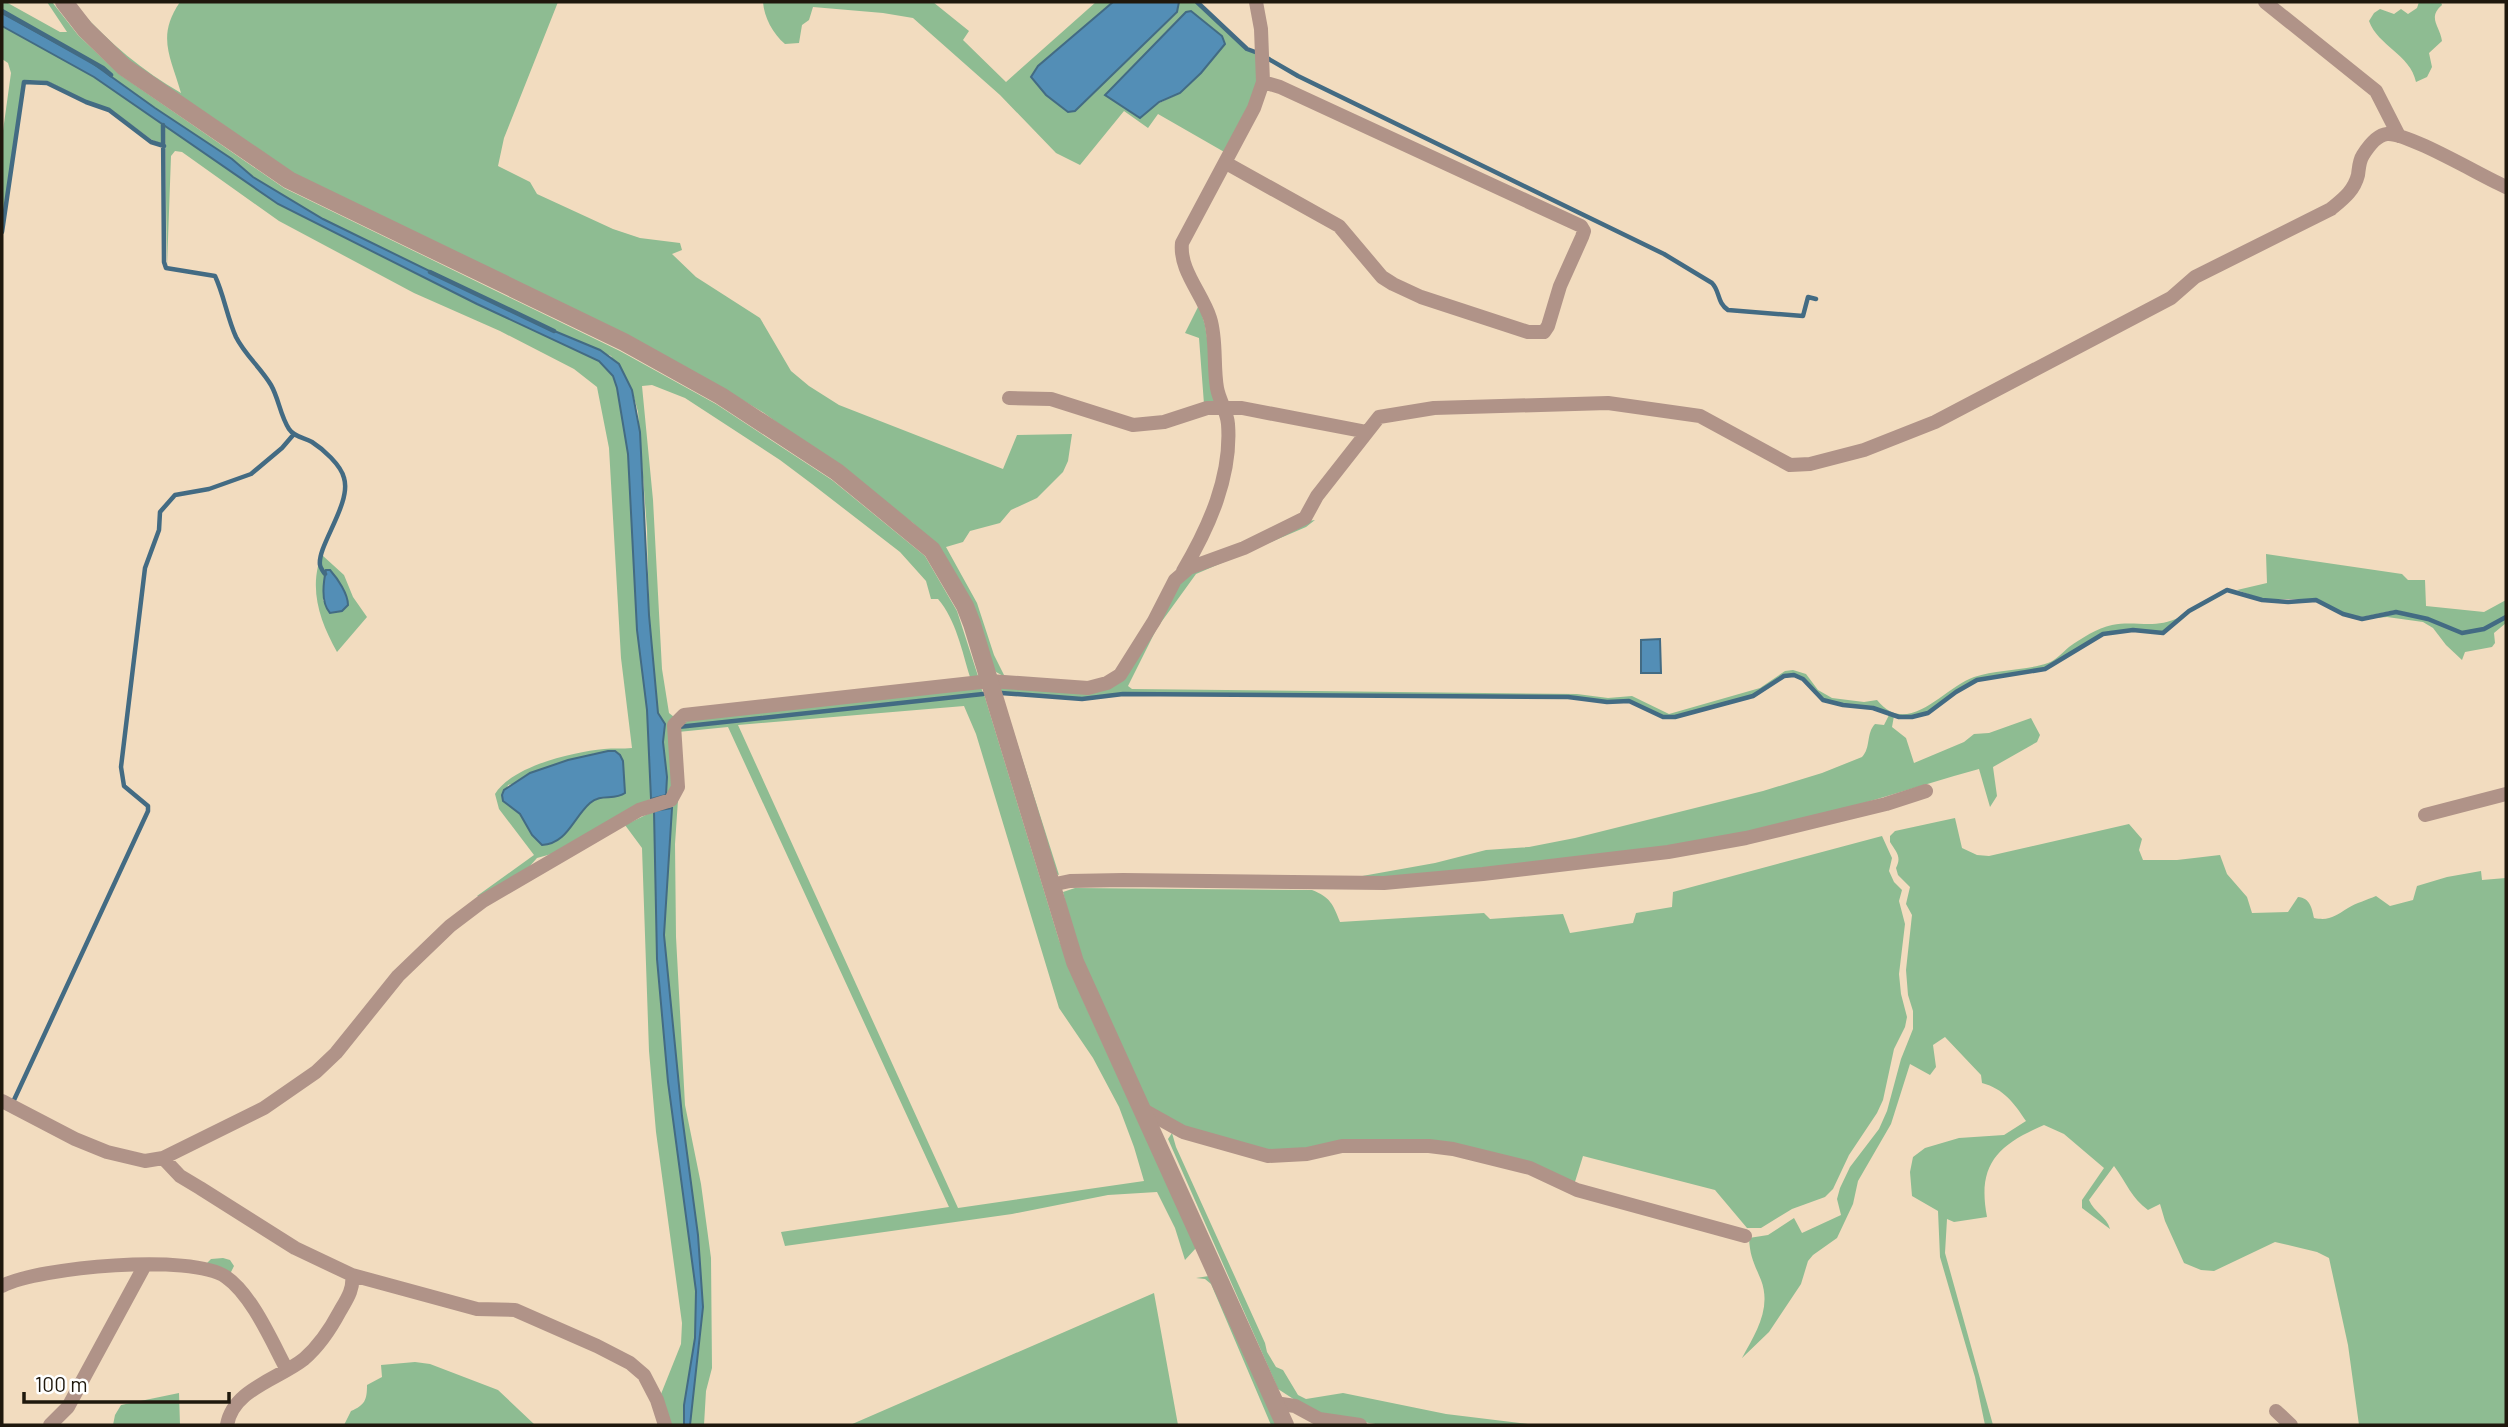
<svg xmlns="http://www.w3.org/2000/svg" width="2508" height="1427" viewBox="0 0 2508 1427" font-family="Barlow,sans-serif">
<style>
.green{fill:#8ebc92;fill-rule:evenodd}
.water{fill:#538eb6;stroke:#436b83;stroke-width:2}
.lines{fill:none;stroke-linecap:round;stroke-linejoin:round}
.stream{stroke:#436b83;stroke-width:4.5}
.minor{stroke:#b09388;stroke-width:14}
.tertiary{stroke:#b09388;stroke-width:18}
</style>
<rect width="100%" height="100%" fill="#f2dcbf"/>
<path class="green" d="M2 2H6L60 32H67L47 2H52L78 35 119 74 284 188 620 351 716 404 832 480 925 556 957 611 978 676 970 677C962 651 956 620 938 599H931L926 581 900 552 812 484 780 460 685 398 652 385 642 386 653 500 662 669 669 713 674 717 672 790 666 795 667 777 663 742 665 724 658 713 649 615 647 529 638 412 632 390 611 356 540 325 323 219 253 177 232 159 155 108 89 60 2 13Z
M180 2H558L504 138 498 166 530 182 537 194 613 229 640 238 680 243 682 250 672 254 696 277 760 318 791 371 809 386 839 405 1003 469 1017 435 1072 434 1068 461 1063 472 1037 498 1011 510 1000 523 970 531 963 542 946 547 977 603 994 655 1005 677 996 672 989 661 928 537 913 523 764 413 717 385 296 180 99 39 80 10C109 43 143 71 181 93 171 57 156 37 180 2Z
M763 2H933L969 31 963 40 1006 82 1096 2H1113L1038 66 1032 77 1075 111 1177 13 1179 2H1195L1246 50 1257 54C1263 89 1240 123 1226 153L1158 114 1148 128 1124 111 1080 165 1056 153 1000 95 913 18 883 13 813 7 809 20 802 25 799 43 785 44C773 34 764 17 763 2ZM1225 44 1201 73 1180 93 1151 107Z
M2419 2H2441L2442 5C2427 18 2440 26 2442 41L2429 53 2432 67 2427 77 2416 82C2410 54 2378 46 2369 21L2374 13 2380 9 2394 14 2401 9 2408 14 2417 8Z
M2 26 94 77 162 124V144L152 140 110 109 87 101 47 81 23 80 2 223V138L11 73 8 63 2 59Z
M165 126 278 204 477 304 599 361 613 376 617 388 628 454 637 629 647 710 651 799 555 853 537 858 529 867 480 897 477 896 534 855 499 809 495 794C512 766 573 752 604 749 613 748 623 749 632 748L621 658 609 448 597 387 574 369 500 331 414 293 279 221 182 152 175 151 171 156 167 267ZM596 753 623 761 622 773 606 796 592 801 572 821 569 830 532 835 520 814 503 801 508 785 516 783 530 773Z
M1199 305 1205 325 1217 402 1204 404 1199 338 1185 333Z
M1315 520 1306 527 1196 574 1157 628 1128 686 1132 689 1577 694 1608 698 1632 696 1669 714 1760 688 1785 671 1793 670 1806 674 1818 690 1832 698 1864 702 1877 700C1908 739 1944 687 1974 677 1998 669 2025 671 2048 663 2056 660 2063 652 2069 647 2082 638 2097 628 2112 625 2137 620 2154 630 2180 617L2163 633 2133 629 2103 633 2045 668 1977 680 1955 691 1928 712 1912 716H1899L1873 707 1843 704 1823 699 1803 678 1794 674 1783 676 1753 695 1675 716H1663L1629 700 1607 701 1568 696 1123 693 1082 698 1001 692 1059 875 1054 873 997 687 1103 688 1185 576 1303 522Z
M2266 554 2402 574 2408 580H2425L2426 606 2484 612 2506 600V616L2484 629 2462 632 2428 618 2396 610 2362 617 2343 613 2316 599H2262L2237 590 2267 583Z
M322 555 344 575 353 597 367 617 337 652C322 625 311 597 318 566L325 577 323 601 346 598 340 583 325 573 321 566Z
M2396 612C2406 615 2418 616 2429 620 2471 635 2463 640 2506 618V623L2494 633 2495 643 2492 647 2465 652 2462 660 2446 645 2433 628 2423 622 2387 617 2364 619Z
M981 687 983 693 678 726 689 720Z
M984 694 1059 940 1083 1000 1196 1248 1185 1260 1175 1228 1157 1192 1108 1195 1012 1214 785 1246 781 1232 949 1207 728 727 678 732V727ZM964 706 976 734 1059 1008 1093 1058 1119 1107 1134 1147 1144 1181 958 1208 738 725Z
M1889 715 1894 716 1892 727 1906 738 1914 763 1964 742 1974 734 1989 733 2031 718 2040 735 2037 742 1993 767 1997 796 1990 807 1979 769C1899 791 1819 820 1737 835 1620 856 1500 866 1382 879L1351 878 1435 863 1486 850 1529 847 1575 838 1763 791 1822 773 1862 757C1871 748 1866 733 1875 724L1884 725Z
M678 800 675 844 676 937 685 1105 701 1184 711 1258 712 1368 706 1391 704 1425H690L703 1307 698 1235 682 1116 664 935 672 808Z
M654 811 656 907 668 1082 696 1291 695 1338 684 1405V1425H670L661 1394 681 1344 682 1323 656 1132 649 1051 642 848 625 825Z
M1955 818 1962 848 1977 855 1989 856 2129 824 2142 839 2139 850 2143 860H2177L2220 855 2227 874 2247 897 2252 913 2288 912 2298 897C2310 898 2312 908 2314 918 2330 921 2335 916 2348 908 2356 903 2367 900 2376 896L2390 906 2413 900 2417 886 2447 877 2481 871 2482 880 2506 878V1425H2359L2348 1345 2329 1258 2317 1252 2275 1242 2214 1271 2201 1270 2184 1263 2165 1221 2160 1204 2148 1210C2132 1199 2126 1182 2114 1166L2089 1200C2094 1212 2107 1217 2110 1229L2082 1208V1200L2104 1168 2064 1134 2044 1125C1997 1145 1977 1165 1987 1217L1954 1222 1947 1219 1945 1253 1993 1425H1985L1975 1377 1940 1257 1938 1211 1912 1196 1910 1172 1913 1157 1925 1148 1959 1138 2004 1135 2026 1121C2014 1103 2004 1089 1982 1083L1981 1075 1945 1037 1933 1045 1936 1067 1930 1075 1910 1064 1891 1124 1858 1181 1853 1204 1837 1238 1813 1255 1808 1261 1801 1284 1769 1332 1742 1358C1755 1334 1772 1309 1761 1280 1754 1263 1750 1257 1749 1238L1768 1235 1794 1218 1802 1233 1841 1215 1837 1199 1840 1188 1850 1167 1879 1129 1887 1111 1901 1059 1913 1029V1011L1908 995 1906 970 1912 915 1906 904 1910 887 1898 875 1896 868C1902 856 1896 852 1890 842V836L1895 831Z
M1882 836 1892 858 1889 871 1894 882 1902 890 1899 901 1905 924 1899 974 1901 994 1907 1017 1905 1027 1894 1049 1883 1100 1877 1113 1849 1155 1833 1189 1825 1197 1792 1209 1761 1228H1747L1715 1190 1583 1156 1574 1185 1477 1152H1275L1179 1126 1146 1108 1079 959 1063 892 1075 888 1312 890C1330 897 1333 904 1340 922L1484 913 1490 919 1563 914 1570 933 1633 923 1636 913 1672 907 1673 892Z
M1172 1133 1176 1147 1265 1343 1267 1352 1276 1367 1283 1370 1298 1395 1306 1399 1343 1393 1446 1414 1536 1425H1382L1318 1415 1278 1389 1168 1139Z
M223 1258 230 1260 234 1266 230 1274 206 1264 211 1259Z
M1209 1276 1278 1425H1271L1211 1284 1205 1279 1196 1278Z
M1154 1293 1178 1425H850Z
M415 1362 430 1364 498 1390 535 1425H344L351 1411C365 1405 367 1400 367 1385L382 1377 381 1365Z
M179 1393 180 1425H113L115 1415 121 1405Z"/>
<path class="water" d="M1113 2H1179L1177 12 1075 111 1068 112 1046 95 1031 77 1038 66Z
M1191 11 1222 36 1225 44 1201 73 1180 93 1159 102 1140 118 1105 95 1186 12Z
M2 13 88 60 155 108 232 159 253 177 323 219 540 325 600 350 619 364 632 390 640 432 649 615 658 713 665 724 663 742 667 777 666 795 651 799 647 710 637 630 628 454 617 388 613 376 599 361 477 304 278 204 94 77 2 26Z
M326 570H330C338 579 348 594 348 605L342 611 330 613C321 603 323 584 326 570Z
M1660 639 1661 673H1641V640Z
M608 751H615L620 755 623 761 625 793C614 801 601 793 590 803 573 818 567 844 542 845L532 835 520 814 503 801 502 795 504 790 530 773 568 760Z
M672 808 664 935 682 1116 698 1235 703 1307 690 1425H684V1405L695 1338 696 1291 668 1082 657 959 654 811Z"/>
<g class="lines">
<path class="stream" d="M1197 2 1247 49 1258 53
M2 11 103 68 111 75
M1267 58 1298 76 1664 254 1712 283C1720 291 1717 303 1728 310L1803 316 1808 297 1816 299
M163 125 164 262 166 268 215 276C224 295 227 317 236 337 245 355 261 368 271 385 279 399 280 415 289 429 294 437 305 438 312 442 323 449 341 465 344 478 352 503 317 546 320 565 320 567 324 573 325 574
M2 232 24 82 47 83 86 102 109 110 151 142 164 146
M430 272 554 331
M1001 693 1082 699 1123 694 1568 697 1607 702 1629 701 1663 717H1675L1753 696 1784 676 1794 675 1803 679 1823 700 1843 705 1873 708 1899 717H1912L1928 713 1956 692 1977 680 2045 669 2103 634 2133 630 2163 633 2189 611 2227 590 2262 600 2288 602 2316 600 2343 614 2362 619 2396 612 2428 619 2462 633 2484 629 2506 617
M678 727 983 694
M14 1100 148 811V806L124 786 121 767 145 568 159 530 160 512 175 495 209 489 251 474 282 448 294 434"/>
<path class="minor" d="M2265 2 2376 91 2399 136
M1226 163 1339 226 1382 277 1393 284 1421 297 1528 332H1544L1548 326 1560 286 1582 237 1584 231 1581 226 1280 87 1263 82
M1009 398 1051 399 1133 425 1164 422 1207 408H1242L1367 432
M1183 571C1209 527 1232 476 1228 424 1227 411 1219 400 1217 388 1213 365 1217 340 1210 318 1202 293 1179 270 1182 243L1254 108 1263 82 1261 29 1256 2
M2425 815 2506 794
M1051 885 1070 881 1123 880 1384 883 1483 874 1668 852 1746 838 1886 804 1926 791
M2 1101 75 1139 107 1152 145 1161 163 1158 264 1108 316 1072 336 1053 398 976 450 926 483 901 639 810 671 800 678 787 674 725 684 715 990 681 1088 688 1107 683 1120 675 1154 621 1175 580 1189 568 1244 548 1305 518 1317 496 1379 417 1434 408 1608 403 1700 416 1790 465 1810 464 1864 450 1935 422 2171 298 2195 277 2331 209C2343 199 2354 191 2358 175 2359 168 2359 161 2363 155 2368 147 2377 135 2387 134 2407 132 2483 177 2506 187
M1140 1108 1183 1132 1268 1156 1307 1154 1342 1146H1429L1453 1149 1530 1168 1577 1190 1745 1236
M163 1158 180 1176 200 1188 295 1248 352 1275C354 1289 347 1299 340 1311 331 1328 319 1346 304 1359 279 1379 233 1389 227 1425
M352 1275 477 1309 515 1310 597 1346 630 1363 644 1375 657 1400 665 1425
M2 1286C39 1267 192 1253 226 1277 252 1295 272 1342 287 1370
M1275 1403 1295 1406 1319 1419 1360 1425
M2276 1411 2291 1425
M50 1425 68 1407 145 1265"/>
<path class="tertiary" d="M64 2 85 29 124 67 289 180 624 342 721 396 837 472 932 550 965 606 972 624 1075 962 1285 1425"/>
</g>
<rect width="2508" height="1427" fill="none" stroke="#1f180d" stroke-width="7"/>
<path d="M24 1392v10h205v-10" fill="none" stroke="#1f180d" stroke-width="3.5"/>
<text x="35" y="1392" font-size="21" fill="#1f180d" stroke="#ffffff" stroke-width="5" paint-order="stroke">100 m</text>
</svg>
